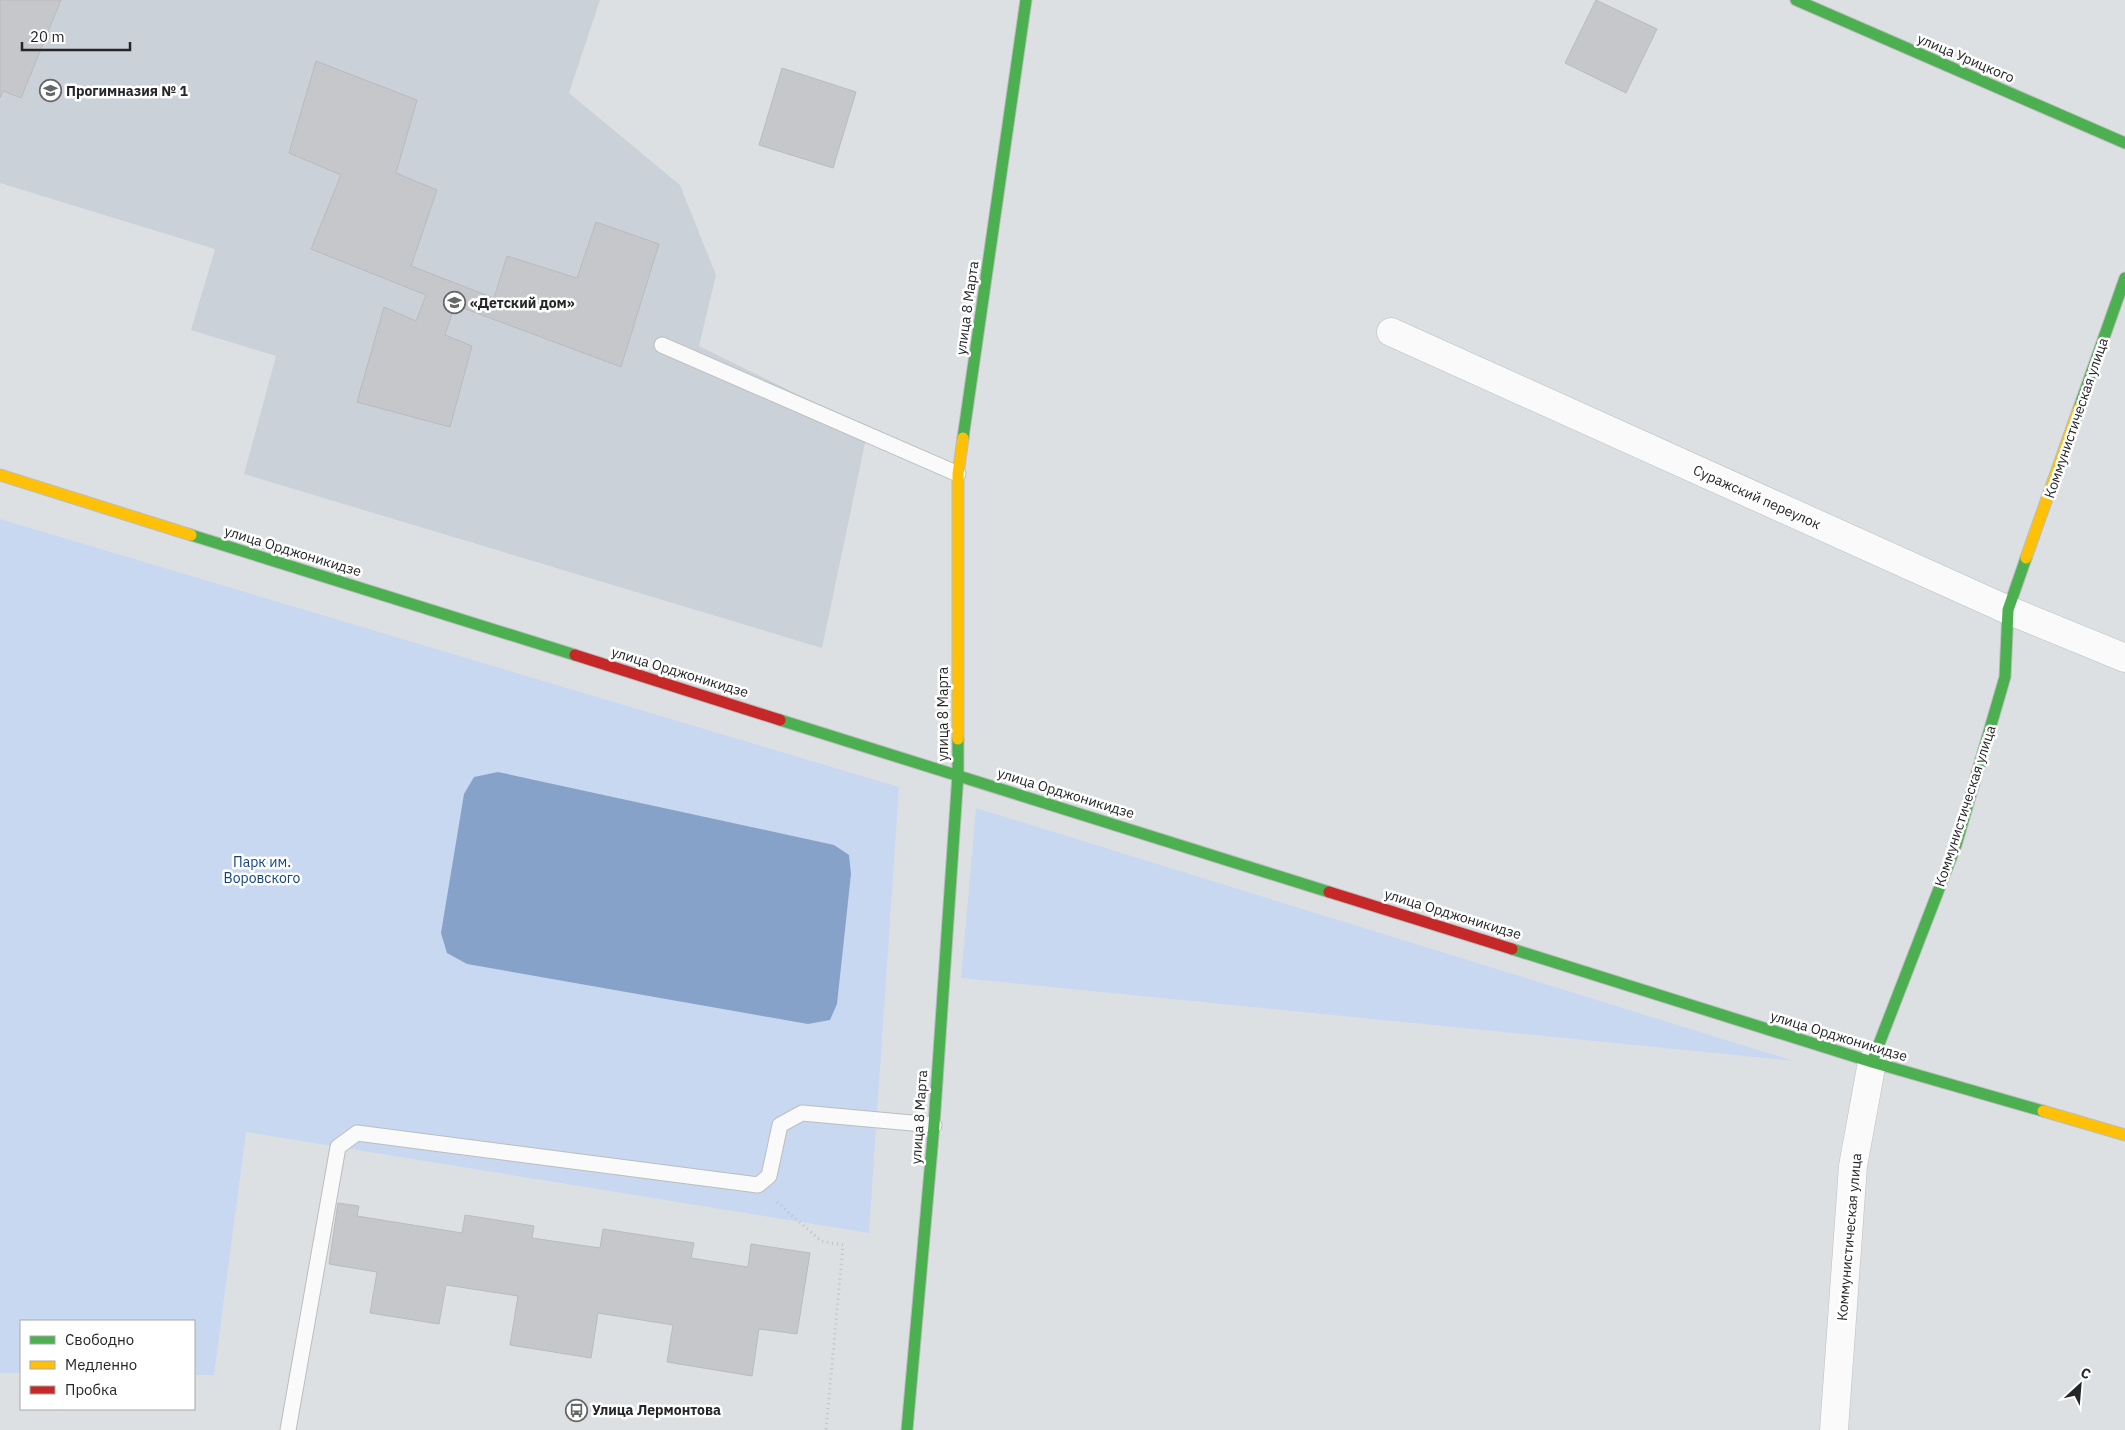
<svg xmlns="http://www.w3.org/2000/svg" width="2125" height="1430" viewBox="0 0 2125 1430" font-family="'IBM Plex Sans',sans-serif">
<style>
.built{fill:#cbd1d9}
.green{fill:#c8d8f0}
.water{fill:#87a2c8}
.building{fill:#c5c7ca;stroke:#b9bbbd}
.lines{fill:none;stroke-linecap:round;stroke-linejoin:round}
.lane-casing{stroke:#bbbdbf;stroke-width:17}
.street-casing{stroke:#bbbdbf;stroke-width:29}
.fast-casing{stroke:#bbbdbf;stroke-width:13}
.slow-casing{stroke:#bbbdbf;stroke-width:13}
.jam-casing{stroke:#bbbdbf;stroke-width:13}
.path{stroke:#bfc0c1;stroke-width:3;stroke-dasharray:1 4;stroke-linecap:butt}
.lane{stroke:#fafafb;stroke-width:15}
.street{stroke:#fafafb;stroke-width:28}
.fast{stroke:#4caf50;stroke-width:11}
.slow{stroke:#ffc107;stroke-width:11}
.jam{stroke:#c62828;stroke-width:11}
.labels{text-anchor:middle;stroke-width:5;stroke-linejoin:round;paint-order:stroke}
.street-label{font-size:14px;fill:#252628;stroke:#fff}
.poi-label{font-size:14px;font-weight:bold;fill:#252628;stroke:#fff;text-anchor:start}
.park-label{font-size:14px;fill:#0f4283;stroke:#fff}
</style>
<rect width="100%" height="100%" fill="#dde0e3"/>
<path class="built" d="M0 0H600L569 93 680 185 716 275 699 346 868 429 822 648 244 474 276 356 191 330 215 249 0 183Z"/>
<path class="green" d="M0 519 899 787 869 1233 246 1132 214 1375H194V1321H21V1373H0Z
M976 808 1794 1061 961 978Z"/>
<path class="water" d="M498 772 834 845 849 855 851 874 837 1004 830 1020 808 1024 467 964 447 953 441 933 464 794 474 777Z"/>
<path class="building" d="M0 0H61L21 98 3 91 0 98Z
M1596 0 1657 29 1626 93 1565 63Z
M316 61 417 100 396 173 437 190 411 266 494 298 507 256 577 278 596 222 659 244 621 367 455 305 445 335 472 346 450 427 357 402 384 307 416 321 426 295 311 249 341 175 289 153Z
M782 68 856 92 833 168 759 145Z
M338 1203 359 1206 357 1216 462 1233 465 1215 534 1226 532 1238 600 1248 603 1229 694 1243 691 1258 748 1267 751 1244 810 1253 797 1334 759 1329 752 1376 667 1362 673 1325 598 1313 591 1358 510 1345 518 1296 446 1285 439 1324 370 1313 377 1272 329 1264Z"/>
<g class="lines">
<defs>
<path id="lane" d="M662 345 958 474
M288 1430 338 1147 357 1133 758 1185 769 1176 780 1125 802 1113 934 1125"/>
<path id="street" d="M1391 332 2008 610 2125 658
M1834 1430 1853 1166 1872 1062"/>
<path id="fast" d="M1796 0 2125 143
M2079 408 2125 278
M963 438 1026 0
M191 535 575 655
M780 720 1329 892
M1512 949 1872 1062 2043 1111
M1872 1062 1956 845 2005 677 2008 610 2026 558
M907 1430 934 1125 958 774V739"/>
<path id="slow" d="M0 475 191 535
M2026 558 2079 408
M958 739V474L963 438
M2043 1111 2125 1135"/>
<path id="jam" d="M575 655 780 720
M1329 892 1512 949"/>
</defs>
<use href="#lane" class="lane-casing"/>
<use href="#street" class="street-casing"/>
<use href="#fast" class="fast-casing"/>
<use href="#slow" class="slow-casing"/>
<use href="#jam" class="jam-casing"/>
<path class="path" d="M777 1202 821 1241 843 1245 826 1430"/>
<use href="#lane" class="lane"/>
<use href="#street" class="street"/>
<use href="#fast" class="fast"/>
<use href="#slow" class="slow"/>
<use href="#jam" class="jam"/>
</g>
<defs>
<symbol id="school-ring" viewBox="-11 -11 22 22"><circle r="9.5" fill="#fff" stroke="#656769" stroke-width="1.5"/><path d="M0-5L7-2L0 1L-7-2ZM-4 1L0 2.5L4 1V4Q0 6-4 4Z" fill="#656769"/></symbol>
<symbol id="bus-ring" viewBox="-11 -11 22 22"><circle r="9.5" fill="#fff" stroke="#656769" stroke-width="1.5"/><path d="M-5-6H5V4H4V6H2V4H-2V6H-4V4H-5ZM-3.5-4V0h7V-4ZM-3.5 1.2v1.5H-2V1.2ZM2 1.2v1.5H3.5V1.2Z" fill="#656769"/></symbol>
</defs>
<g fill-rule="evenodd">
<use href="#school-ring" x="38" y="78" width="25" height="25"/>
<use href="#school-ring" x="442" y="290" width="25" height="25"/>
<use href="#bus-ring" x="564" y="1398" width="25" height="25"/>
</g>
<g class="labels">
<g class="street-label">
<text transform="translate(1966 58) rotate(23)" y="5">улица Урицкого</text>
<text transform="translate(967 308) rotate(-82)" y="5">улица 8 Марта</text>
<text transform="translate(2076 418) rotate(-71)" y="5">Коммунистическая улица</text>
<text transform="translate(1757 497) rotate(24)" y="5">Суражский переулок</text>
<text transform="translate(293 551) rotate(17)" y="5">улица Орджоникидзе</text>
<text transform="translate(680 672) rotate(17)" y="5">улица Орджоникидзе</text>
<text transform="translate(943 714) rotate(-90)" y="5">улица 8 Марта</text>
<text transform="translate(1066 793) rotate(17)" y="5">улица Орджоникидзе</text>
<text transform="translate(1965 806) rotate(-72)" y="5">Коммунистическая улица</text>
<text transform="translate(1453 914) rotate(17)" y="5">улица Орджоникидзе</text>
<text transform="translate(1839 1036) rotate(17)" y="5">улица Орджоникидзе</text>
<text transform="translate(919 1117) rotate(-86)" y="5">улица 8 Марта</text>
<text transform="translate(1849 1237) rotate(-85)" y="5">Коммунистическая улица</text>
</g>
<g class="poi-label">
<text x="66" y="96">Прогимназия № 1</text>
<text x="470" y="308">«Детский дом»</text>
<text x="592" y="1415">Улица Лермонтова</text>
</g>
<g class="park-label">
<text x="262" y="867">Парк им.<tspan x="262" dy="16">Воровского</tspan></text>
</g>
</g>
<rect x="20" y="1320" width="175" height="90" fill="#ffffff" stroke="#a8a8a9"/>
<rect x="30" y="1336" width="25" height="8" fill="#4caf50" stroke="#a8a8a9"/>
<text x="65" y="1345" font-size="15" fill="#252628">Свободно</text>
<rect x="30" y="1361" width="25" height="8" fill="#ffc107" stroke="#a8a8a9"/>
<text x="65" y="1370" font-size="15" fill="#252628">Медленно</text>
<rect x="30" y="1386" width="25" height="8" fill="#c62828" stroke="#a8a8a9"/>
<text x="65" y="1395" font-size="15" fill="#252628">Пробка</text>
<g transform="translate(2080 1385) rotate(26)" stroke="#ffffff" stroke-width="4" paint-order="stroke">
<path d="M0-4L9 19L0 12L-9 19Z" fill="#252628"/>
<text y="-8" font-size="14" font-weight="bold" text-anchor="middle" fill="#252628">С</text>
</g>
<path d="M22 42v8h108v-8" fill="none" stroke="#252628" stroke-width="2.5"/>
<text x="30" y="42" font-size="15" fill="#252628" stroke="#ffffff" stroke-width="4" paint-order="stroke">20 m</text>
</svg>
